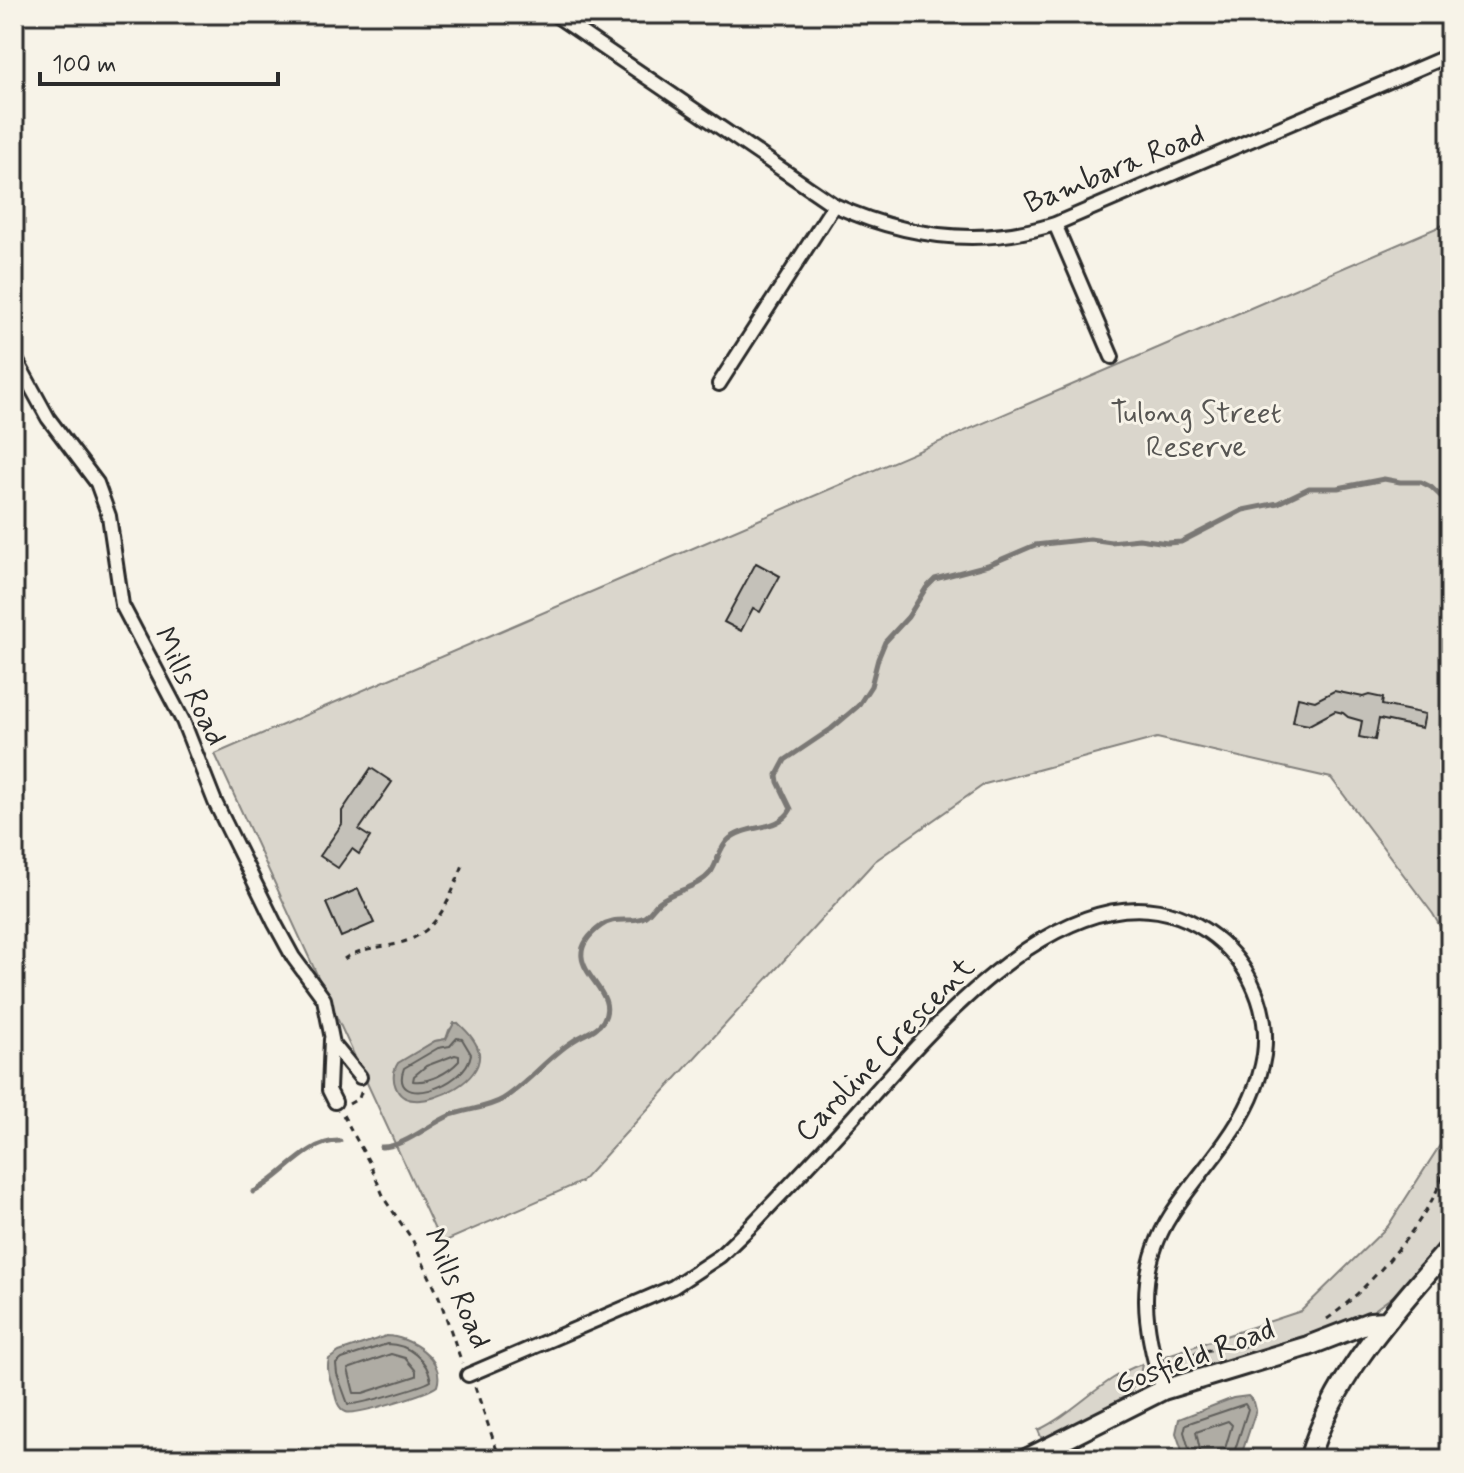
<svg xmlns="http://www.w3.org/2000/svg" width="1464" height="1473" viewBox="0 0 1464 1473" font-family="Mynerve,sans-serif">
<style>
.green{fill:#dad6cc;stroke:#82807c;stroke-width:2;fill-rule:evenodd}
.water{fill:#afaca4;stroke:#7a7874;stroke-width:2}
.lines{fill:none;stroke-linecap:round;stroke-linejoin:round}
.shore{stroke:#605f5b;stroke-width:2}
.stream{stroke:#7a7874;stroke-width:5}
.building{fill:#c4c1b9;stroke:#2b2b2b;stroke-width:2}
.street-casing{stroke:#2b2b2b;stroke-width:18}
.secondary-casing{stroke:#2b2b2b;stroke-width:24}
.path{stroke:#2b2b2b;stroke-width:3;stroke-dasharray:6 6;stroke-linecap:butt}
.street{stroke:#f7f3e8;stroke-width:12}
.secondary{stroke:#f7f3e8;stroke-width:18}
.labels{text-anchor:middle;stroke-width:6;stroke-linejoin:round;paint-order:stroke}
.street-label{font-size:30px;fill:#2b2b2b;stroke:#f7f3e8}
.park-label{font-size:30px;fill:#575653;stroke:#f7f3e8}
</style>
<rect width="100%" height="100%" fill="#f7f3e8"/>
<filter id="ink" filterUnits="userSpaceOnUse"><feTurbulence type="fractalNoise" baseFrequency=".0125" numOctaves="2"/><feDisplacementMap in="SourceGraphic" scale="16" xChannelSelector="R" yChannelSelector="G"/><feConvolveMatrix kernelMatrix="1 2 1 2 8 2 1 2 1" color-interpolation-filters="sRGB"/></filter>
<g filter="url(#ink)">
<path class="green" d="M1450 222V944L1433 914 1331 778 1157 738 985 784 875 861 581 1182 441 1243 215 754ZM358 889 373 923 341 937 326 903ZM458 1023 477 1046 475 1069 469 1076 453 1089 431 1098 408 1058 435 1041 446 1039 449 1030Z
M1450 1120V1237L1399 1292 1370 1313 1343 1326 1198 1370C1184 1370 1175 1366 1165 1356L1301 1311 1388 1226 1442 1142Z
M1142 1364C1137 1408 1078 1425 1043 1442L1038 1430C1075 1413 1103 1377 1142 1364Z"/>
<path class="water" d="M454 1023H458C466 1030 477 1042 479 1053 482 1081 436 1102 414 1100 395 1099 389 1077 398 1063L435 1041 446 1039Z
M386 1336C409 1336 446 1359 437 1386 429 1393 355 1416 346 1412 337 1408 336 1398 334 1390 330 1380 326 1370 329 1359L339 1352Z
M1248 1396 1254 1402 1256 1410 1240 1459H1185L1176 1433 1179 1419 1233 1398Z"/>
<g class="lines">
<path class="shore" d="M457 1038 462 1039 471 1054C466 1088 388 1111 404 1068L438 1048 450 1046Z
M455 1055 459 1056V1061C448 1073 429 1083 413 1081L414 1076 426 1066Z
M387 1344C408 1344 428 1360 431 1381 423 1386 357 1406 348 1404L337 1374 336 1364 342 1359Z
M391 1354 405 1358 416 1371V1376L363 1393H354L348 1369Z
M1192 1459 1184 1432 1186 1424 1245 1404 1248 1409 1232 1459
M1202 1459 1196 1432 1228 1421 1232 1425 1222 1459"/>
<path class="stream" d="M381 1147C403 1148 429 1124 451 1115 468 1109 488 1108 503 1099 530 1082 550 1054 578 1038 587 1033 598 1029 603 1021 624 987 548 965 601 926 614 916 628 923 642 918 649 916 653 907 659 902 676 889 697 889 711 872 718 862 719 848 728 840 746 823 778 833 791 809L778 782 777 775 785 760 831 729 858 706 871 686 878 659 885 642 908 617 926 588 935 579 988 565 1035 545 1090 539 1111 542 1139 539 1167 543 1181 542 1243 510 1278 503 1309 488H1338L1384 479 1400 482H1421L1431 487 1450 505
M253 1192C282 1179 306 1140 340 1141"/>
</g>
<path class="building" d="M756 563 780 576 760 612 753 608 741 631 724 622Z
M1334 691 1363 697 1369 695 1383 698 1382 705 1425 714 1422 728 1379 719 1375 740 1359 737 1362 721 1348 717 1343 713 1335 711 1309 725 1293 722 1298 697 1315 701Z
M371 768 392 782 359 830 370 837 359 854 352 849 338 868 320 856 342 824V811Z
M358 889 374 923 341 937 326 903Z"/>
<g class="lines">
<defs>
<path id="street" d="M554 14 834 205C905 237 979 248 1055 224L1450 55
M1055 224 1112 357
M14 356 48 418 97 483 109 516 122 605 183 721 215 802 275 924 293 957 324 999 333 1044 360 1077
M719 384 834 205
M331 1039 329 1090 335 1102
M468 1375 673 1287 720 1256 751 1226C786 1189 821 1153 855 1115 930 1031 1088 837 1215 937 1250 965 1270 1010 1264 1055 1259 1087 1244 1116 1225 1142 1207 1167 1187 1190 1171 1215 1134 1273 1144 1329 1163 1390"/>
<path id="secondary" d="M1026 1459 1163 1390 1308 1346 1370 1322 1386 1321
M1309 1459C1334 1375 1394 1312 1450 1247"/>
</defs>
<use href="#street" class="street-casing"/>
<use href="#secondary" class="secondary-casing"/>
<path class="path" d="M344 959C359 949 374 948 392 945 437 936 447 905 463 865
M349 1104 359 1098 362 1090
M343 1115 369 1162 385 1200 412 1239 439 1297 462 1363
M1327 1319C1365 1293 1429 1220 1443 1175 1447 1164 1447 1151 1450 1139
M1171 1363 1201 1351 1245 1346
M475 1387 500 1459
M1119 1392 1145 1374"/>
<use href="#street" class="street"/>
<use href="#secondary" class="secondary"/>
</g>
</g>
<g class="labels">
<g class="street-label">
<text transform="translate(1114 168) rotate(-22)" y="10">Bambara Road</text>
<text transform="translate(191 686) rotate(64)" y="10">Mills Road</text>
<text transform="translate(884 1049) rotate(-46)" y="10">Caroline Crescent</text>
<text transform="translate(458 1288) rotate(67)" y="10">Mills Road</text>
<text transform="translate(1194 1356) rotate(-20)" y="10">Gosfield Road</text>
</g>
<g class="park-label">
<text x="1196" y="422">Tulong Street<tspan x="1196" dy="34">Reserve</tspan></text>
</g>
</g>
<rect width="1464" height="1473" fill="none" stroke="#f7f3e8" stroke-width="48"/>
<rect x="24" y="24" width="1416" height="1425" fill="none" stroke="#2b2b2b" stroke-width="3" filter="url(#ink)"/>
<path d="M40 72v12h238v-12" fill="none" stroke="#2b2b2b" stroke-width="4"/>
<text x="52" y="72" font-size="24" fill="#2b2b2b" stroke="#f7f3e8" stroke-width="6" paint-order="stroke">100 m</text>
</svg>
